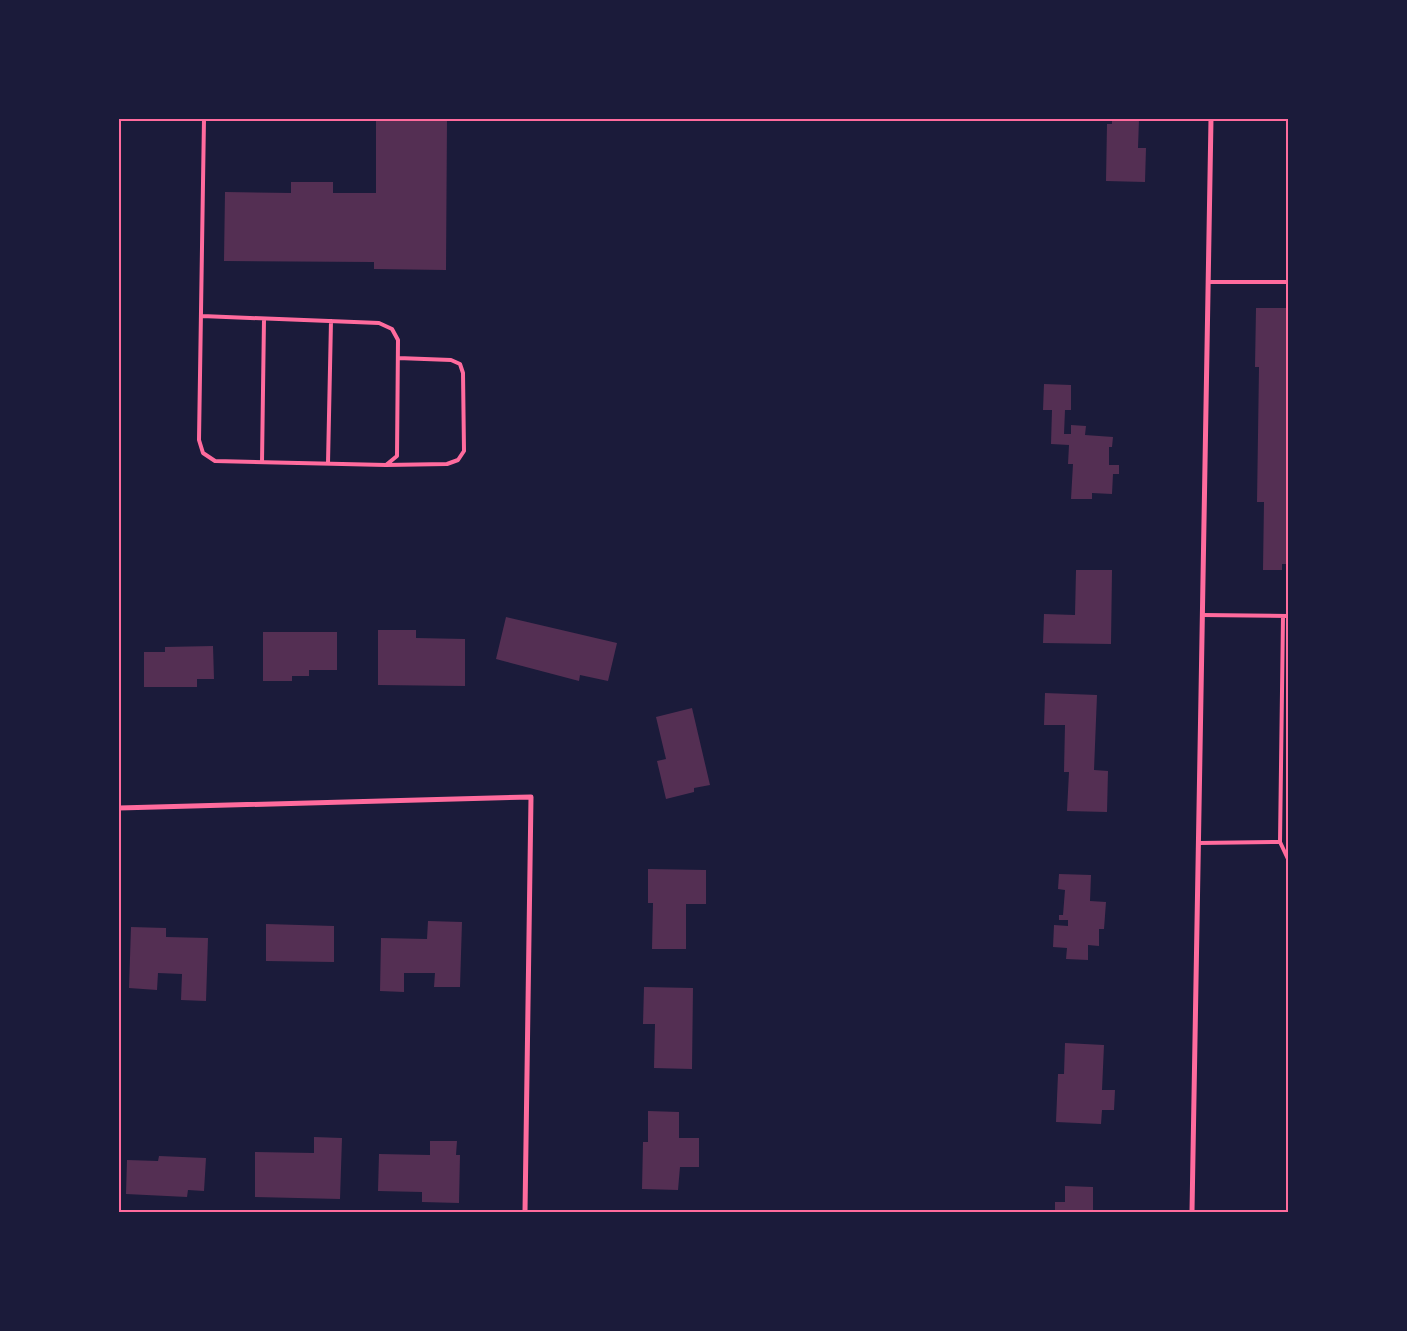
<svg xmlns="http://www.w3.org/2000/svg" width="1407" height="1331" viewBox="0 0 1407 1331" font-family="'Nunito Sans',sans-serif">
<style>
.building{fill:#542f53}
.lines{fill:none;stroke-linecap:round;stroke-linejoin:round}
.service{stroke:#ff6b9d;stroke-width:4}
.minor{stroke:#ff6b9d;stroke-width:5}
.neatline{fill:none;stroke:#ff6b9d;stroke-width:2}
</style>
<rect width="100%" height="100%" fill="#1b1b3a"/>
<path class="building" d="M376 119H447L446 270 374 269V262L224 261 225 192 291 193V182H333V193H376Z
M1112 119H1139L1138 148H1146L1145 182 1106 181 1107 124H1112Z
M1256 308H1288V564H1282V570H1263L1264 502H1257L1259 367H1255Z
M1044 384 1071 385V410H1065L1064 434H1071V425L1086 426 1085 435 1113 437 1112 447H1109V465H1119V474H1113L1112 494 1092 493V499H1071L1073 464H1068L1069 445 1051 444 1052 410H1043Z
M1076 570H1112L1111 644 1043 643 1044 614 1075 615Z
M506 617 617 643 608 681 580 675 579 681 496 659Z
M378 630H416V638L465 639V686L378 685Z
M263 632H337V670H309V676H292V681H263Z
M213 646 214 679H197V687H144V652H165V647Z
M1045 693 1097 695 1094 770 1108 771 1107 812 1067 811 1069 772H1064L1065 725H1044Z
M692 708 710 785 694 788V792L666 799 657 761 666 759 656 717Z
M648 869 706 870V904H686V949H652L653 903H648Z
M1059 874 1091 875 1090 901 1106 902 1104 929H1099V946L1088 945V960L1066 959 1067 948 1053 947 1054 925 1068 926V920H1059V915H1063L1065 890 1058 889Z
M428 921 462 922 460 987H434L435 973H404V992L380 991 381 938 427 939Z
M266 924 334 926V962L266 961Z
M131 927 166 928V937L208 938 206 1001 181 1000 182 974 158 973 157 990 129 988Z
M644 987 693 988 692 1069 654 1068 655 1024H643Z
M1065 1043 1104 1045 1102 1090H1115L1114 1110H1102L1101 1124 1056 1122 1058 1074H1064Z
M648 1111 679 1112V1138H699V1167H680L678 1190 642 1189 643 1142H648Z
M314 1137 342 1138 340 1199 255 1197V1152L314 1153Z
M430 1141H457L456 1155H460L459 1203 422 1202V1192L378 1191 379 1154 430 1155Z
M159 1156 206 1158 204 1191 188 1190 187 1197 126 1194 127 1160 158 1161Z
M1065 1186 1093 1187V1212H1055V1202H1065Z"/>
<g class="lines">
<path class="service" d="M1208 282H1288
M1288 282V242
M202 316 379 323 392 329 398 340 397 456 386 465 215 461 203 453 199 440 204 119
M262 462 264 319
M328 463 331 321
M386 465 447 464 458 460 464 451 463 373 460 364 451 360 398 358
M1202 615 1288 616
M1283 616 1280 842 1288 859
M1199 843 1280 842"/>
<path class="minor" d="M119 808 531 797 525 1212
M1192 1212 1211 119"/>
</g>
<rect width="1407" height="1331" fill="none" stroke="#1b1b3a" stroke-width="240"/>
<rect x="120" y="120" width="1167" height="1091" class="neatline"/>
</svg>
